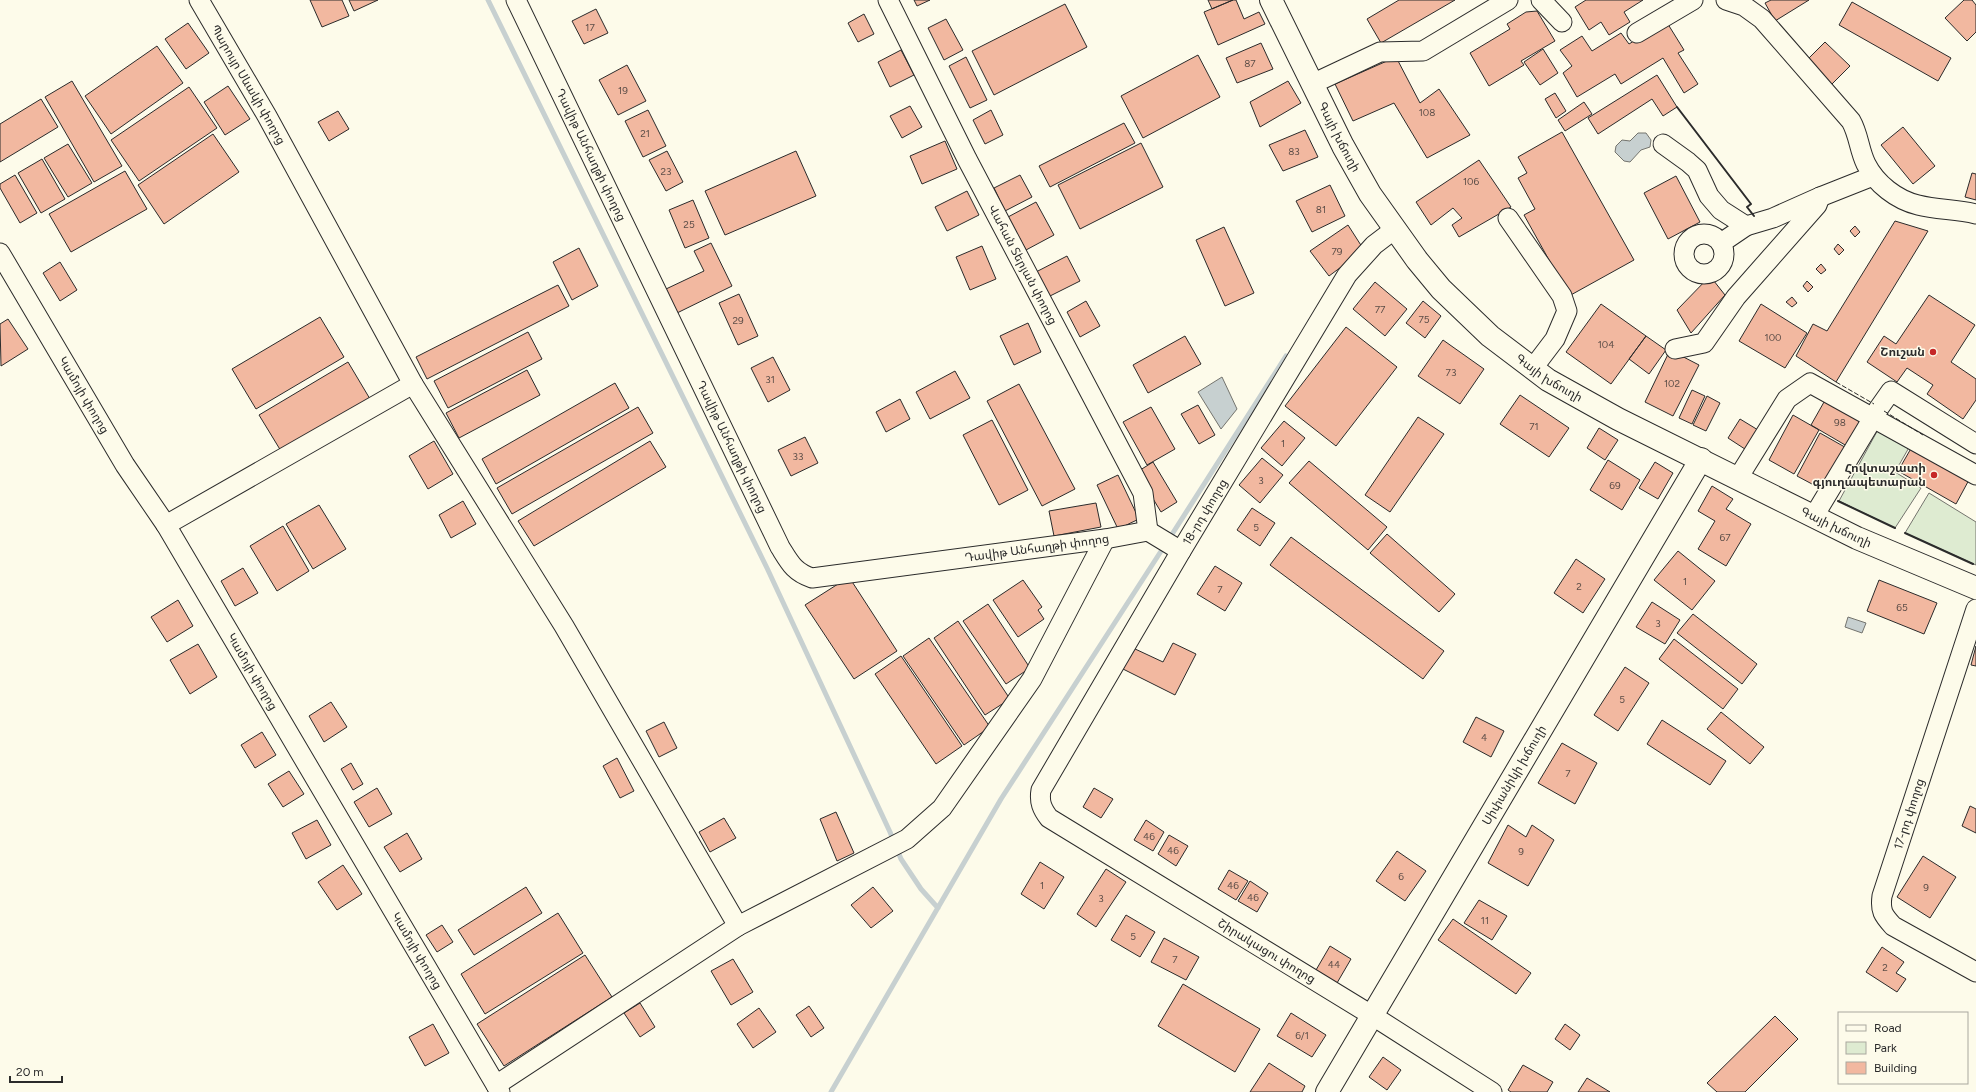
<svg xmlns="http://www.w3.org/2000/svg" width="1976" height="1092" viewBox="0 0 1976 1092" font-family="Figtree,'Noto Sans Armenian',sans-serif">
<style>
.green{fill:#deebd1;stroke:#74746e}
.water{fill:#c7d0d0;stroke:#74746e}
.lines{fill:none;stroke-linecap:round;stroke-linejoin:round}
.stream{stroke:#c7d0d0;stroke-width:5}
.building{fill:#f2b8a0;stroke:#2b2b2b}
.minor-casing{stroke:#2b2b2b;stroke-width:21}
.major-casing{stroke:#2b2b2b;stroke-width:24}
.minor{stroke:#fdfbea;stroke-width:19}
.major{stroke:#fdfbea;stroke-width:22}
.fence{stroke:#2b2b2b;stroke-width:1;stroke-dasharray:5 2;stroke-linecap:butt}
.wall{stroke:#2b2b2b;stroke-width:2}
.poi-dot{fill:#c62828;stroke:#fdfbea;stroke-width:1.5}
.labels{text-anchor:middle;stroke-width:3;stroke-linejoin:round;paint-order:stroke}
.number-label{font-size:10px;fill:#5d4e48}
.street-label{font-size:12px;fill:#2b2b2b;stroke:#fdfbea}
.poi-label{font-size:12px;font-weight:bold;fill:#2b2b2b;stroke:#fdfbea;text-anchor:end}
</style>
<rect width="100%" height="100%" fill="#fdfbea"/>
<path class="green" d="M1880 426 1911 444 1895 472 1921 488 1895 528 1839 501Z
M1929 493 1976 522V565L1905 533Z"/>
<path class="water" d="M1638 133H1646L1651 140 1650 147 1641 150 1630 162 1624 161 1615 152 1616 146 1622 140 1630 141Z
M1222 377 1237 409 1221 429 1198 392Z
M1848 617 1866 623 1862 633 1845 627Z"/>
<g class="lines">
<path class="stream" d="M488 0 767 568 890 832 901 859 921 889 938 908
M1169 539 1286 356
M831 1092 1001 799 1165 545"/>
</g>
<path class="building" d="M310 0H342L349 16 322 27Z
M349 0H378L354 11Z
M914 0H930L917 6Z
M1208 0H1233L1212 9Z
M1233 0H1236L1244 19 1259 12 1265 24 1218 45 1204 12Z
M1399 0H1455L1381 43 1367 19Z
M1586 0H1643L1624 12 1630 22 1609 35 1601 22 1589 30 1575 7Z
M1771 0H1809L1775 21 1765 3Z
M1964 0H1972L1976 5V32L1967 41 1945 18Z
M1852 2 1951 58 1938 81 1839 25Z
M1065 4 1087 47 994 95 972 51Z
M596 9 608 33 584 44 572 21Z
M1537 11 1555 41 1521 61 1524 65 1489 86 1470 53 1510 29 1507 24 1526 12Z
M864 14 874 34 858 42 848 23Z
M946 19 963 50 944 60 928 28Z
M1666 21 1684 50 1678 53 1698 84 1684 93 1663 58 1621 84 1615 74 1577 97 1563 73 1572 66 1560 50 1582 36 1592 51 1621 33 1629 44Z
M188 23 209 53 186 69 165 39Z
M1825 42 1850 66 1831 85 1806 61Z
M1261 43 1273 69 1237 83 1226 58Z
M157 46 183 83 111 134 85 96Z
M1543 49 1558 73 1540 85 1524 62Z
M901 50 914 75 890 87 878 62Z
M1198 55 1220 97 1143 138 1121 96Z
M966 57 987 100 970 108 949 66Z
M1396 57 1420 103 1439 89 1470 135 1427 158 1394 103 1353 121 1335 84Z
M627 65 646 101 618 115 599 80Z
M1657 75 1677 107 1663 116 1652 99 1598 134 1588 118Z
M72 81 122 166 94 182 45 97Z
M1288 81 1301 103 1260 127 1250 102Z
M228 86 250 119 225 135 204 102Z
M189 87 217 128 139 181 111 140Z
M1555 93 1566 111 1556 118 1545 99Z
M41 99 58 127 0 162V124Z
M1584 102 1592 114 1565 131 1558 120Z
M910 106 922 127 902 138 890 116Z
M648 110 666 146 643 157 625 121Z
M991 110 1003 135 985 144 973 120Z
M338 111 349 129 329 141 318 122Z
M1124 123 1135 143 1050 187 1039 166Z
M1903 127 1935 166 1913 184 1881 145Z
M1305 130 1318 157 1283 171 1269 145Z
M1562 132 1634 260 1569 296 1524 215 1535 209 1518 178 1527 173 1518 157Z
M213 134 239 172 164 224 138 185Z
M945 141 957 169 922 184 910 156Z
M1141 143 1163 187 1080 229 1058 185Z
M68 144 92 183 68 197 44 158Z
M667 151 683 182 666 191 649 160Z
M796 151 816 196 725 235 705 191Z
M42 159 65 199 41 213 18 173Z
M1479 160 1511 207 1459 237 1452 225 1462 218 1453 208 1431 225 1416 202Z
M125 171 147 209 71 252 49 214Z
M1972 173 1976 174V200L1965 197Z
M15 175 37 213 20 223 0 188V184Z
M1020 175 1032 197 1005 211 994 188Z
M1676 176 1700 222 1668 239 1644 193Z
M1330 185 1345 216 1312 232 1296 201Z
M967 191 979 215 947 231 935 207Z
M693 200 709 238 685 248 669 210Z
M1036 202 1054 235 1026 250 1008 217Z
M1895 221 1928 231 1836 382 1796 356 1813 324 1827 331Z
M1348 225 1364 250 1329 276 1310 251Z
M1855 226 1860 232 1855 237 1850 231Z
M1224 227 1254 293 1225 306 1196 240Z
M711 243 732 286 677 313 666 289 704 271 694 251Z
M1838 244 1844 250 1839 255 1834 249Z
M982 246 996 279 970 290 956 257Z
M579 248 598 286 572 300 553 262Z
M1067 256 1080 281 1046 298 1034 273Z
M60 262 77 290 60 301 43 273Z
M1821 264 1826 270 1821 274 1816 269Z
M1710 276 1725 295 1691 333 1677 310Z
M1807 281 1813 287 1808 292 1803 286Z
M1375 282 1407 309 1385 336 1353 309Z
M558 285 569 306 427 379 416 357Z
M739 294 758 336 738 345 719 303Z
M1929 295 1975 325 1951 362 1976 379V400L1963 419 1927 394 1933 385 1907 368 1897 382 1867 362 1884 336 1896 344Z
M1792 297 1797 303 1792 307 1786 302Z
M1086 301 1100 326 1080 337 1067 312Z
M1423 301 1441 316 1425 338 1406 323Z
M1601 304 1646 336 1611 384 1566 352Z
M1761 304 1807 333 1785 368 1739 341Z
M320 317 344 357 256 409 232 369Z
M8 319 28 349 1 366 0 324Z
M1028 323 1041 352 1014 365 1000 336Z
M1346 327 1397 367 1336 446 1285 406Z
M528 332 542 359 448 408 434 381Z
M1185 336 1201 364 1148 393 1133 365Z
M1646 336 1666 350 1649 374 1629 359Z
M1443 340 1484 369 1460 404 1418 376Z
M1670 350 1699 365 1673 416 1645 402Z
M773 357 790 390 768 402 751 368Z
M348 362 373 404 284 456 259 415Z
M527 370 540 395 459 438 446 413Z
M955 371 970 398 930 419 916 392Z
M615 383 629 408 496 484 482 459Z
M1019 384 1075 489 1042 506 987 401Z
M1692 390 1705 396 1692 424 1679 418Z
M1520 395 1569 428 1549 457 1500 424Z
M1828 395 1869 419 1852 449 1811 425Z
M1707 396 1720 403 1706 431 1693 425Z
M900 399 910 419 886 432 876 412Z
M1198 405 1215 435 1199 444 1181 414Z
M638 407 653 433 512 514 497 488Z
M1151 407 1175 449 1147 465 1123 422Z
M1793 415 1819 430 1794 474 1769 460Z
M1418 417 1444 434 1390 512 1365 495Z
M1740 419 1763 433 1751 453 1728 438Z
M992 420 1028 490 999 505 963 435Z
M1284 421 1305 438 1282 466 1261 448Z
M1599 428 1618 440 1605 460 1587 448Z
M1820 433 1850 450 1827 492 1797 476Z
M805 437 818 463 791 476 778 450Z
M434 441 453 474 428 489 409 456Z
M650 441 666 467 534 546 518 521Z
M1913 445 1970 478 1956 504 1898 471Z
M1262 458 1283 475 1260 503 1239 485Z
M1608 460 1640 480 1622 510 1590 490Z
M1309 461 1387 527 1368 550 1289 483Z
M1153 462 1177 502 1161 512 1137 472Z
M1655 462 1673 473 1658 499 1639 488Z
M1118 475 1139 519 1118 529 1097 485Z
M1712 486 1733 499 1726 509 1751 524 1726 566 1698 549 1715 521 1698 511Z
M463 501 476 524 451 538 439 515Z
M1096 503 1101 527 1054 536 1049 511Z
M319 505 346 549 313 569 286 524Z
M1252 508 1275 523 1260 546 1237 530Z
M283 526 309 571 277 591 250 546Z
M1387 534 1455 594 1439 612 1370 553Z
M1291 537 1444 651 1423 679 1270 565Z
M1678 551 1715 581 1692 610 1654 580Z
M1576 559 1605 579 1583 613 1554 593Z
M1215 566 1242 583 1225 611 1197 594Z
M243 568 258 593 235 606 221 581Z
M849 577 897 651 854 679 805 605Z
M1023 580 1042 607 1038 610 1044 619 1018 637 993 600Z
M1879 580 1937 603 1924 634 1867 611Z
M178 600 193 626 167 642 151 617Z
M1652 602 1680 620 1665 644 1636 627Z
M988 604 1030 668 1006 684 963 621Z
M1693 614 1757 664 1742 684 1677 633Z
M958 621 1010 699 985 715 934 638Z
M929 638 990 727 964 745 903 656Z
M1674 639 1738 689 1723 709 1659 659Z
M1173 643 1196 654 1175 695 1123 669 1133 648 1163 662Z
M198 644 217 677 190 694 170 660Z
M1976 646V666L1971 665Z
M901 656 962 746 936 764 875 674Z
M1625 667 1649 683 1618 731 1594 715Z
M331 702 347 727 324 742 309 716Z
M1721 712 1764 747 1750 764 1707 729Z
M1476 717 1504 731 1491 757 1463 742Z
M1662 720 1726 761 1710 785 1647 744Z
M664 722 677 748 659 757 646 731Z
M262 732 276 755 255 768 241 745Z
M1562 743 1597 763 1575 804 1538 783Z
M617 758 634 791 620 798 603 766Z
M351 763 363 784 353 790 341 769Z
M289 771 304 794 283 807 268 784Z
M377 788 392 814 369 827 354 802Z
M1094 788 1113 799 1101 818 1083 807Z
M1970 806 1976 809V833L1962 826Z
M836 812 854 853 837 861 820 819Z
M724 818 736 838 710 852 699 832Z
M317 820 331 845 306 859 292 833Z
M1146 820 1164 832 1153 851 1134 840Z
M1508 825 1526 837 1532 825 1554 840 1528 886 1488 863Z
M407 833 422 859 400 872 384 847Z
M1169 835 1188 846 1176 866 1158 854Z
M1397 851 1426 871 1405 901 1376 881Z
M1923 856 1956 877 1930 918 1897 897Z
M1040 862 1064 877 1044 909 1021 894Z
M343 865 362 894 337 910 318 882Z
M1106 869 1126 882 1096 927 1077 914Z
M1229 870 1248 881 1236 900 1218 889Z
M1250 881 1268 893 1257 912 1238 901Z
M526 887 542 913 474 955 458 930Z
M873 887 893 911 871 928 851 905Z
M1479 900 1507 916 1492 940 1464 923Z
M558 913 583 953 485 1014 461 974Z
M1126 915 1155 932 1140 957 1111 940Z
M1453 919 1531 973 1516 994 1438 940Z
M442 925 453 942 437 952 426 935Z
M1164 938 1199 957 1186 980 1151 962Z
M1330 946 1351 959 1337 983 1316 970Z
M1882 947 1904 962 1896 973 1906 979 1897 992 1866 972Z
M585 955 612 997 504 1066 477 1024Z
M733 959 753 992 731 1005 711 971Z
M1183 984 1260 1029 1235 1072 1158 1026Z
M640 1003 655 1027 640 1037 624 1013Z
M809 1006 824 1028 811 1037 796 1015Z
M759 1008 776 1032 753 1048 737 1024Z
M1291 1013 1326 1035 1312 1057 1277 1036Z
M1775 1016 1798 1039 1745 1092H1717L1707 1083Z
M433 1024 449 1053 425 1066 409 1037Z
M1565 1024 1580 1035 1570 1050 1555 1039Z
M1383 1057 1401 1070 1387 1090 1369 1077Z
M1269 1063 1305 1086 1302 1092H1250Z
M1523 1065 1553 1082 1547 1092H1511L1508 1090Z
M1587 1078 1610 1092H1578Z"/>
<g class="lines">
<defs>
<g id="minor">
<path id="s1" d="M199 0 267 116 413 384 564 626 738 926"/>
<path id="s2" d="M516 0 780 547C790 563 794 572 812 578L1105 539 1148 531"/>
<path id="s3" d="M888 0 967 159 1143 493 1148 531"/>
<path d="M1541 0 1562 22"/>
<path d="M1726 0 1744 6 1762 19 1851 121C1859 135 1859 150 1866 164 1876 184 1897 200 1918 205 1937 210 1957 209 1976 214"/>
<path d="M1637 33 1693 0"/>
<path d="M1312 84 1380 52 1423 51 1508 0"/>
<path d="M1663 144 1688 162 1697 170 1709 196 1721 210 1746 226"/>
<path d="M1508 218 1562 296 1567 311 1555 339 1533 368"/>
<path id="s4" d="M1395 229 1374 245 1347 275 1181 551 1041 790C1039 802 1042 809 1049 818L1373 1016 1492 1092"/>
<circle cx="1704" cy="254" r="20"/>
<path d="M1721 243 1746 226 1773 218 1820 197 1873 176"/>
<path id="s5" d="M0 253 125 465 166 525 500 1092"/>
<path d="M1675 349 1704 343 1736 297 1817 205 1820 197"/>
<path d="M1738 478 1787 399 1810 383 1976 475"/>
<path d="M1814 516 1879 408 1891 391 1976 444"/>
<path d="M166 525 413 384"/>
<path d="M1148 531 1181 551"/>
<path d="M1976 609 1882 896C1880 911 1883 915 1893 926L1976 972"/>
<path d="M496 1085 738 926 907 839 942 808 1032 679 1105 539"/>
</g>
<g id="major">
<path id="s6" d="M1271 0 1343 146 1370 194 1417 260 1441 289 1490 336 1548 380 1618 419 1857 538 1976 588"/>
<path id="s7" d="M1327 1092 1701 459"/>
</g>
</defs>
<use href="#minor" class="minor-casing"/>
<use href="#major" class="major-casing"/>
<use href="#minor" class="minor"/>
<use href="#major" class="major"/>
<path class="fence" d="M1836 382 1874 404
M1884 411 1923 435"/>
<path class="wall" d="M1677 107 1751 204 1747 207 1754 216
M1838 501 1895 528
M1905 533 1973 564"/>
</g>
<g class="poi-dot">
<circle cx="1933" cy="352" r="4"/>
<circle cx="1934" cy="475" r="4"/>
</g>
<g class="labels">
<g class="number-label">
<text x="590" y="31">17</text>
<text x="1250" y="67">87</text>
<text x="623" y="94">19</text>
<text x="1427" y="116">108</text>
<text x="645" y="137">21</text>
<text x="1294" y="155">83</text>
<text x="666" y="175">23</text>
<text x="1471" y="185">106</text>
<text x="1321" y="213">81</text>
<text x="689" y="228">25</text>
<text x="1337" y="255">79</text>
<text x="1380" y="313">77</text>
<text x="1424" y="323">75</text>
<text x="738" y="324">29</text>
<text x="1773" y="341">100</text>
<text x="1606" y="348">104</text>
<text x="1451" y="376">73</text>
<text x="770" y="383">31</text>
<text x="1672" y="387">102</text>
<text x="1840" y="426">98</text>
<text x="1534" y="430">71</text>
<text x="1283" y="447">1</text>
<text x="798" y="460">33</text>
<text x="1261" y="484">3</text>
<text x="1615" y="489">69</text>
<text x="1256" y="531">5</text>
<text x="1725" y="541">67</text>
<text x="1685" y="585">1</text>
<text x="1579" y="590">2</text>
<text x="1220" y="593">7</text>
<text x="1902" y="611">65</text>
<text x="1658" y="627">3</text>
<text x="1622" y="703">5</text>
<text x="1484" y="741">4</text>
<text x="1568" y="777">7</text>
<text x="1149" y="840">46</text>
<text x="1173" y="854">46</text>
<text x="1521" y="855">9</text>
<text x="1401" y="880">6</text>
<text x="1042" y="889">1</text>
<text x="1233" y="889">46</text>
<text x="1926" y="891">9</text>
<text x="1253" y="901">46</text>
<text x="1101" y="902">3</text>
<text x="1485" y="924">11</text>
<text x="1133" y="940">5</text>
<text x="1175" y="963">7</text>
<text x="1334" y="968">44</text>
<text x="1885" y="971">2</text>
<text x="1302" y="1039">6/1</text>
</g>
<g class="street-label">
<text dy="4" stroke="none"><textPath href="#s1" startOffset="98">Պարույր Սևակի փողոց</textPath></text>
<text dy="4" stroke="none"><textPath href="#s6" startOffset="153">Գայի խճուղի</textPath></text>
<text dy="4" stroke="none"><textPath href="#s2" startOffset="172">Դավիթ Անհաղթի փողոց</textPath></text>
<text dy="4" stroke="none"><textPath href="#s3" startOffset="297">Վահան Տերյան փողոց</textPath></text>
<text dy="4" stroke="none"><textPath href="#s6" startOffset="477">Գայի խճուղի</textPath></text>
<text dy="4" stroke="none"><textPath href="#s5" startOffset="165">Կամոյի փողոց</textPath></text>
<text dy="4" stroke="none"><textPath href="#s2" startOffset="496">Դավիթ Անհաղթի փողոց</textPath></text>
<text transform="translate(1205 512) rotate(-59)" y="4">18-րդ փողոց</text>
<text dy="4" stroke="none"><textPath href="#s6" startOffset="801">Գայի խճուղի</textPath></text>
<text dy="4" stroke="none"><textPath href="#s2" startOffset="880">Դավիթ Անհաղթի փողոց</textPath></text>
<text dy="4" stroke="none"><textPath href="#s5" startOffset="489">Կամոյի փողոց</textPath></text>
<text dy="4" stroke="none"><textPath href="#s7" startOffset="368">Սիփանիկի խճուղի</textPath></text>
<text transform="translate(1909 814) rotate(-72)" y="4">17-րդ փողոց</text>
<text dy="4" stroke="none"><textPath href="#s5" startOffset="813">Կամոյի փողոց</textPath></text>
<text dy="4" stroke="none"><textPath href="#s4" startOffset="951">Շիրակացու փողոց</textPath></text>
</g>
<g class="poi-label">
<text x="1925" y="356">Շուշան</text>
<text x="1926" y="472">Հովտաշատի<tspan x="1926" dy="14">գյուղապետարան</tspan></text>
</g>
</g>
<rect x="1838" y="1012" width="130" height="72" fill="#fdfbea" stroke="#a9a89e"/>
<rect x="1846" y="1025" width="20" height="6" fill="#fdfbea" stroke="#a9a89e"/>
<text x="1874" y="1032" font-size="12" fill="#2b2b2b">Road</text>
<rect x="1846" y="1042" width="20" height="12" fill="#deebd1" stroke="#a9a89e"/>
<text x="1874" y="1052" font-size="12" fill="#2b2b2b">Park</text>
<rect x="1846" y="1062" width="20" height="12" fill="#f2b8a0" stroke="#a9a89e"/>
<text x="1874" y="1072" font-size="12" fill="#2b2b2b">Building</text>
<path d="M10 1076v6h52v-6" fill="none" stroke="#2b2b2b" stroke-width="2"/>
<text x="16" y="1076" font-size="12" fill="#2b2b2b" stroke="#fdfbea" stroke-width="3" paint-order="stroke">20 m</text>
</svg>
